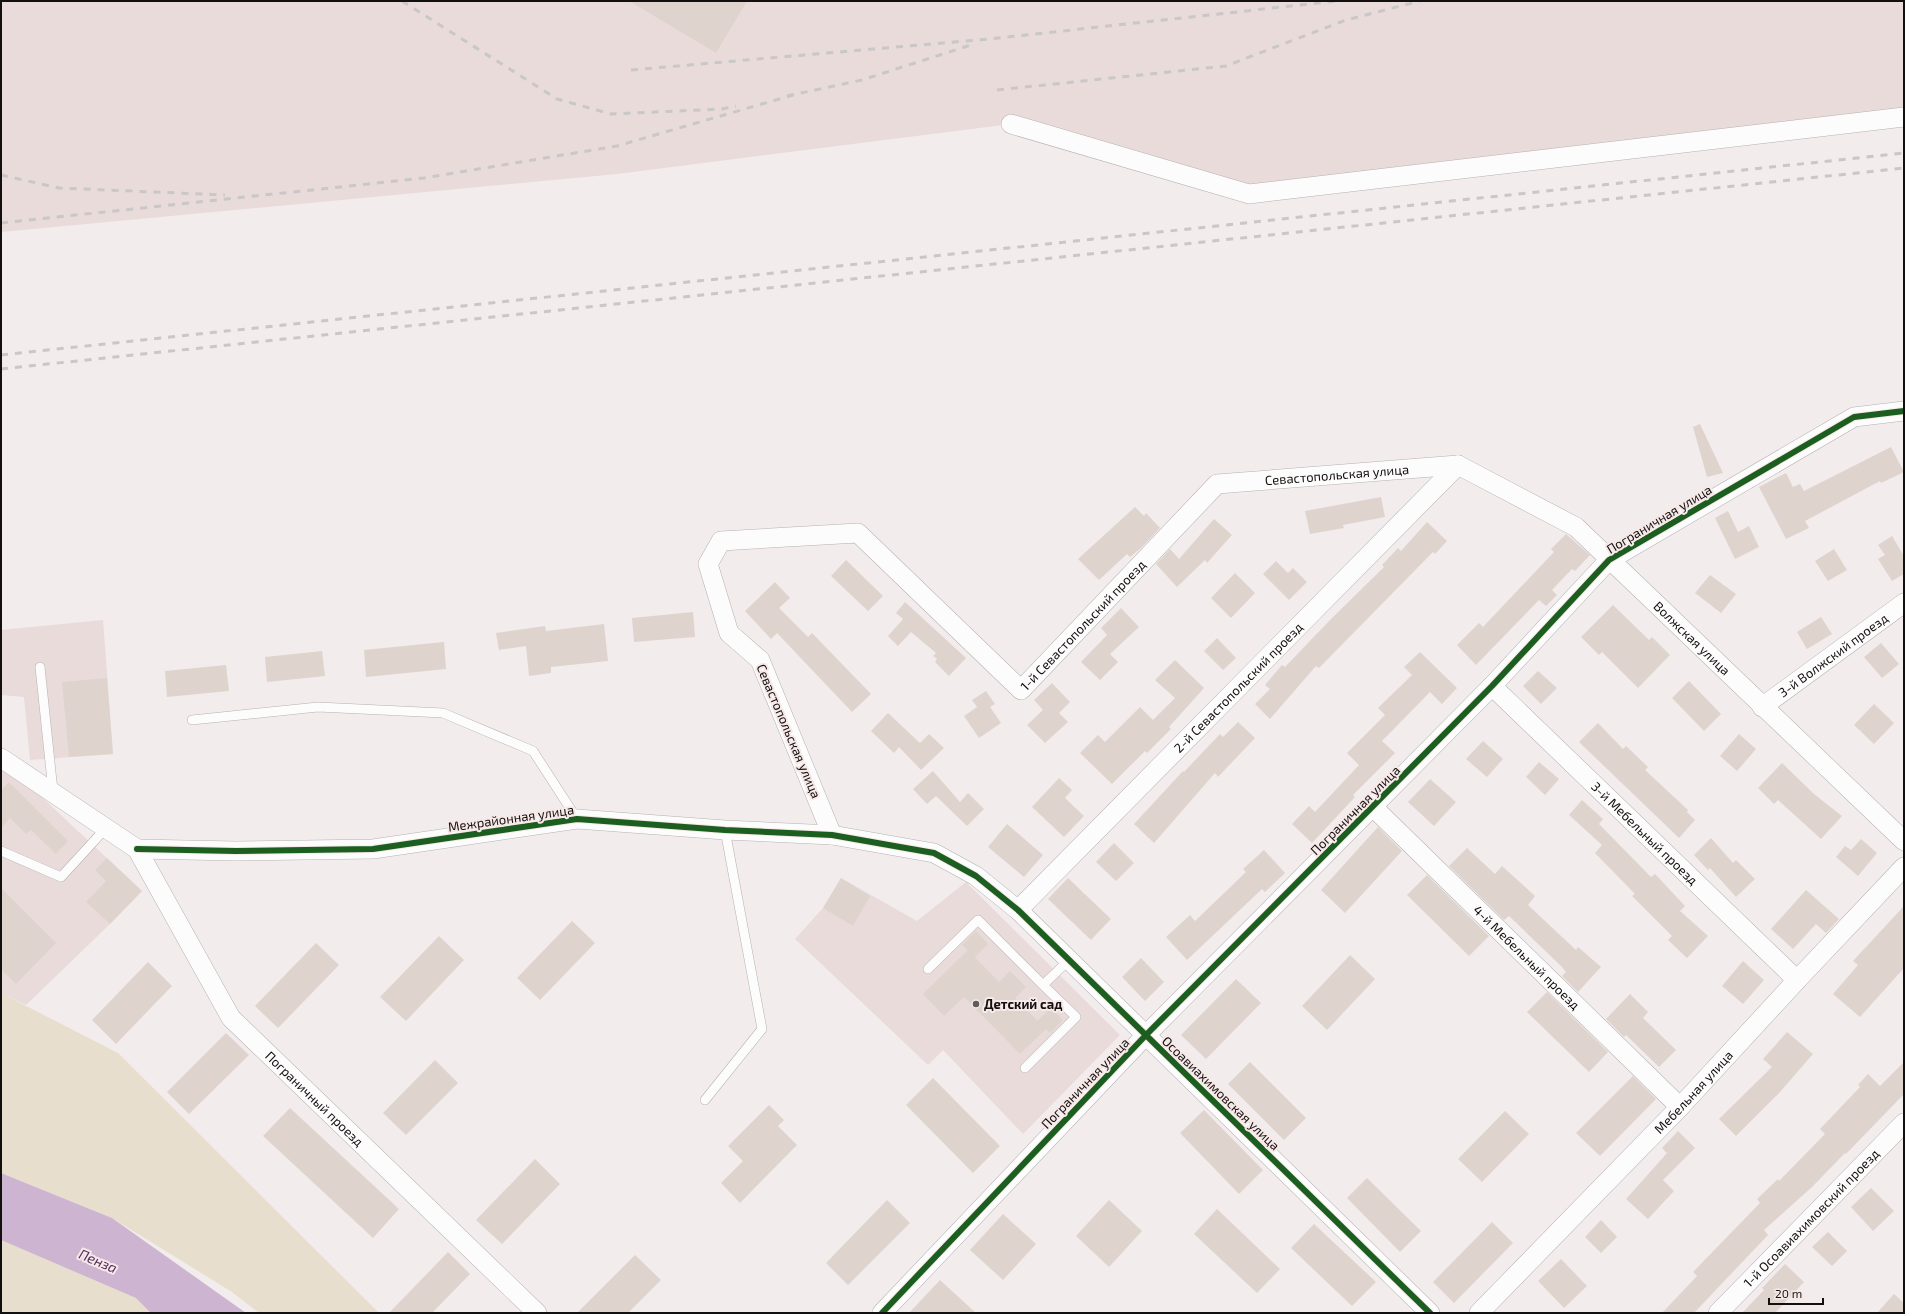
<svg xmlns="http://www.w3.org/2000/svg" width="1905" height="1314" viewBox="0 0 1905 1314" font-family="'Exo 2',sans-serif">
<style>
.built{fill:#e9dbda}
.green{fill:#e7dece}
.water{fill:#cdb5d1}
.building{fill:#dfd4cd}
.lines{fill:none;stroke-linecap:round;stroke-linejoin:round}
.lane-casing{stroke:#b6b1b1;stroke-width:10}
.street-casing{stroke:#b6b1b1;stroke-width:20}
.lane{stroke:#fdfcfc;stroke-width:9}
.street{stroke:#fdfcfc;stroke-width:19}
.rail{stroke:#c9c7c7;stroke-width:3;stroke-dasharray:7 7;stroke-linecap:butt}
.cycleway-casing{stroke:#f6e9e8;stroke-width:8}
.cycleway{stroke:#1b5e20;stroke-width:6}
.poi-dot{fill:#615c5c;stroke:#f6e9e8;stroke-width:1.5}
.labels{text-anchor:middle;stroke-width:4;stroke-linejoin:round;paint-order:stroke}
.street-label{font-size:13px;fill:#130f0e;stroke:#f6e9e8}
.poi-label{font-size:13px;font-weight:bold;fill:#130f0e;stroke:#f6e9e8;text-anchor:start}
.water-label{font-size:14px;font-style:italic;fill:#552d5f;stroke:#f6e9e8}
</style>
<rect width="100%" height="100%" fill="#f2ecec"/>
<path class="built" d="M1 1H1904V117L1249 194 1011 124 617 174 1 232Z
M103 620 113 754 30 760 24 697 1 695V630Z
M1 765 16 773 142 891 110 924 26 1005 1 993Z
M841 878 917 921 966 882 1120 1035 1023 1134 943 1050 928 1065 795 939 823 908Z"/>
<path class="green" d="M1 993 118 1053 379 1313H259L232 1292 112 1218 1 1173Z
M1 1240 137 1298 151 1313H1Z"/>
<path class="water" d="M1 1173 112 1218 246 1313H151L136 1298 1 1240Z"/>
<path class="building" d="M629 1H747L716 53Z
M1700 424 1723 473 1707 477 1693 427Z
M1891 447 1904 472 1881 483 1880 481 1805 521 1809 528 1786 539 1759 487 1786 473 1793 487 1800 484 1804 491Z
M1381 497 1385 517 1343 525 1344 528 1310 534 1305 511Z
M1135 507 1144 516 1146 513 1160 528 1141 548 1130 557 1127 554 1099 580 1078 559Z
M1728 511 1738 532 1749 526 1759 547 1735 559 1715 518Z
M1214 519 1232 535 1207 563 1205 560 1177 587 1156 564 1170 549 1179 559Z
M1427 522 1447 541 1435 554 1433 552 1319 668 1316 666 1270 719 1255 704 1270 689 1265 685 1282 665 1285 667 1330 620 1384 567 1382 565 1398 548 1401 551Z
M1566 534 1590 555 1575 571 1572 569 1552 590 1557 595 1546 606 1539 600 1476 665 1457 645 1479 623 1483 627 1554 552 1551 549Z
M1892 536 1904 556V574L1892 581 1878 559 1885 555 1878 545Z
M1834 549 1847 570 1828 581 1815 561Z
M846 560 883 596 868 611 831 576Z
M1276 561 1288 573 1293 568 1307 582 1289 600 1263 574Z
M1235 573 1255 593 1231 618 1211 598Z
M1710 575 1736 594 1721 613 1695 593Z
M775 582 790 598 779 608 808 637 812 633 871 694 852 712 777 633 771 639 745 611Z
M905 602 966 658 949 676 935 662 937 659 933 656 936 653 911 632 898 646 888 636 903 619 896 613Z
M1613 605 1649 640 1652 637 1670 655 1638 688 1602 652 1599 655 1581 637Z
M1121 608 1139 627 1110 654 1118 662 1100 680 1081 662 1107 635 1101 628Z
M693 612 695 637 634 642 632 618Z
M1821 617 1832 634 1807 649 1797 632Z
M604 624 608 661 551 667V673L529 676 526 646 499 650 496 633 545 626 546 631Z
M1217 638 1236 658 1223 670 1204 651Z
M444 642 446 669 366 677 364 650Z
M1881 643 1899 664 1882 678 1864 657Z
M322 651 325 676 267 682 265 657Z
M1420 652 1457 688 1442 704 1430 692 1382 741 1395 753 1353 795 1355 797 1312 843 1292 824 1309 806 1315 812 1359 765 1347 753 1385 715 1378 708 1412 675 1404 667Z
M1175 660 1204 688 1169 727 1171 729 1147 753 1145 751 1112 784 1080 753 1098 735 1105 742 1140 707 1153 720 1175 698 1155 680Z
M226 665 229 691 167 697 165 671Z
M1538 671 1557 688 1541 704 1523 686Z
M107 678 113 754 69 757 62 682Z
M1689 681 1721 714 1704 731 1672 698Z
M1052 683 1070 702 1059 713 1068 722 1045 743 1027 725 1043 710 1034 700Z
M986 691 995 704 990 707 1001 723 979 738 964 716 977 707 972 700Z
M1874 704 1894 723 1874 744 1854 725Z
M888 713 920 743 929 734 944 748 921 770 899 747 894 753 871 731Z
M1238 722 1255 738 1218 777 1215 773 1154 843 1134 824 1183 771 1184 772 1220 734 1223 737Z
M1598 723 1623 749 1626 746 1648 767 1645 770 1688 810 1687 812 1695 820 1679 838 1579 742Z
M1739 734 1756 749 1737 771 1720 756Z
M1483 741 1503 759 1487 777 1466 759Z
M1539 762 1559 779 1545 795 1526 777Z
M1782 763 1814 794 1842 816 1821 839 1778 800 1774 804 1758 788Z
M933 771 960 802 968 793 984 809 967 826 936 796 927 804 913 789Z
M1059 778 1072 790 1065 798 1084 816 1064 837 1032 807Z
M1430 779 1456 802 1434 826 1408 802Z
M9 782 68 841 56 854 31 830 26 834 10 818 1 828V790Z
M1582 800 1603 819 1599 824 1651 877 1655 874 1685 906 1680 911 1708 936 1687 958 1668 940 1672 936 1632 896 1635 894 1595 853 1602 845 1569 815Z
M1007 824 1043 855 1024 877 988 847Z
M1378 827 1402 851 1345 913 1321 890Z
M1711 838 1733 863 1736 860 1755 879 1736 897 1710 868 1708 870 1694 855Z
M1861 839 1877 853 1858 876 1836 857 1845 846 1851 850Z
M1114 843 1134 863 1116 881 1096 862Z
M1467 848 1495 874 1502 866 1535 896 1528 905 1576 950 1578 947 1601 967 1578 992 1562 976 1566 972 1561 966 1509 916 1504 920 1449 866Z
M1264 850 1285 873 1265 892 1262 889 1187 960 1166 937 1190 915 1195 921 1246 872 1243 869Z
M107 858 142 891 110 924 86 902 106 881 95 870Z
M1427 875 1489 936 1469 956 1407 895Z
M841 878 870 896 853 926 823 908Z
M1068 878 1111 919 1091 940 1048 899Z
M1 888 56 943 16 984 1 969Z
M1806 890 1839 919 1826 933 1816 924 1793 949 1771 929Z
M1904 906V968L1860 1017 1833 994 1858 965 1853 961Z
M572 921 595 943 540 1000 517 978Z
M976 931 988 944 975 957 962 945Z
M439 936 464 960 406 1021 380 997Z
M316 943 339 965 278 1028 255 1006Z
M968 950 999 982 1010 971 1026 987 1015 998 1046 1029 1020 1054 964 997 944 1016 923 994Z
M1350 955 1375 979 1327 1030 1302 1006Z
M1141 958 1164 982 1145 1001 1122 977Z
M1743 961 1764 980 1743 1004 1722 986Z
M148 962 172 986 116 1044 92 1020Z
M1236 979 1261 1003 1206 1059 1181 1035Z
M1547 992 1608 1052 1589 1072 1527 1012Z
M1630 994 1648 1012 1643 1018 1676 1050 1659 1067 1626 1035 1624 1037 1606 1019Z
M1051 1008 1063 1020 1050 1033 1037 1021Z
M1787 1032 1813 1054 1780 1092 1736 1136 1719 1119 1772 1067 1763 1059Z
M226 1033 249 1055 189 1114 167 1092Z
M435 1060 458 1083 406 1135 383 1113Z
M1250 1062 1306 1118 1284 1140 1228 1084Z
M1904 1062V1094L1846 1154 1845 1153 1812 1187 1764 1230 1768 1235 1694 1313H1662L1697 1276 1693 1272 1760 1203 1757 1199 1778 1179 1779 1181 1825 1134 1820 1129 1860 1087 1858 1085 1868 1074 1880 1086Z
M1633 1076 1656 1099 1600 1156 1576 1133Z
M933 1078 1000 1146 973 1173 906 1105Z
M769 1105 784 1120 778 1126 797 1145 740 1203 721 1183 743 1161 728 1146Z
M290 1108 399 1209 373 1238 263 1136Z
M1204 1110 1263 1170 1239 1194 1180 1133Z
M1505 1111 1529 1134 1482 1182 1458 1159Z
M1678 1131 1695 1148 1663 1180 1674 1191 1648 1219 1626 1199 1667 1153 1662 1148Z
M535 1159 560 1184 502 1244 476 1220Z
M1367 1178 1421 1231 1400 1252 1347 1198Z
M1871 1188 1894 1211 1873 1231 1851 1207Z
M887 1200 910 1223 848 1285 826 1263Z
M1109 1200 1142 1231 1109 1267 1076 1236Z
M1217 1209 1280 1269 1257 1293 1194 1234Z
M1003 1214 1036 1244 1003 1280 970 1250Z
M1601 1220 1617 1237 1601 1253 1585 1237Z
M1492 1222 1513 1243 1454 1303 1433 1282Z
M1314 1224 1376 1282 1352 1306 1291 1248Z
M1828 1232 1847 1251 1832 1266 1812 1247Z
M448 1252 470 1274 432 1313H389Z
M635 1255 661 1280 628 1313H577Z
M1561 1259 1587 1286 1564 1308 1538 1281Z
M1785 1264 1804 1282 1775 1313H1742L1764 1290 1762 1288Z
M940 1280 976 1313H909Z
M1894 1294 1904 1303V1313H1877Z"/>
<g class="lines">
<defs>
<path id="lane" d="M40 667 53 791
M192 720 318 707 443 713 533 751 577 819
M1 851 61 877 106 828
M928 969 978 920 1043 985 1069 960
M1025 1068 1076 1017 1043 985
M705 1100 762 1029 725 830"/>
<g id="street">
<path d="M1011 124 1249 194 1904 117"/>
<path id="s1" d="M1458 465 1576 527 1904 841"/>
<path id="s2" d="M1492 686 1797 980"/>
<path id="s3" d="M1762 707 1904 603"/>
<path id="s4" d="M1 758 137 849 231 1018 537 1313"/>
<path id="s5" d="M1373 807 1680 1107"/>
<path id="s6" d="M832 835 760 660 729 633 708 564 721 541 858 533 1021 690 1217 484 1458 465"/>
<path d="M137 849 236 851 373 849 577 819 725 830 832 835 934 853 976 876 1018 910 1430 1313"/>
<path id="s7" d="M1018 910 1458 465"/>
<path d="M882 1313 1146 1035 1492 686 1609 560 1854 417 1904 411"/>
<path id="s8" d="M1479 1313 1680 1107 1797 980 1904 867"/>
<path id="s9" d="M1718 1313 1904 1123"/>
</g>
</defs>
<use href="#lane" class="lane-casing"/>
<use href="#street" class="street-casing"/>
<use href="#lane" class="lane"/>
<use href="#street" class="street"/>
<path class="rail" d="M402 1 557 99 611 114 722 109 736 106
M631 70 989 39 1337 1
M997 90 1226 66 1346 20 1420 1
M787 96 862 80 974 44
M1 175 59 188 225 195
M1 223 424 178 617 146 793 95
M1 355 1904 153
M1 369 1904 168"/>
<defs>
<path id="cycleway" d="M137 849 236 851 373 849 577 819 725 830 832 835 934 853 976 876 1018 910 1430 1313
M882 1313 1146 1035 1492 686 1609 560 1854 417 1904 411"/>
</defs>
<use href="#cycleway" class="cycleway-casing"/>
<use href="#cycleway" class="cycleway"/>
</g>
<circle class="poi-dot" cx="976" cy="1004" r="4"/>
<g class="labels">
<g class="street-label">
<text dy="5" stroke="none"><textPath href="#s6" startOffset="1097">Севастопольская улица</textPath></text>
<text transform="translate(1659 519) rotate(-31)" y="5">Пограничная улица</text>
<text dy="5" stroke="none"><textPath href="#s6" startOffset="782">1-й Севастопольский проезд</textPath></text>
<text dy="5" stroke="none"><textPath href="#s1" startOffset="294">Волжская улица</textPath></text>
<text dy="5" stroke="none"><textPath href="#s3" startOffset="88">3-й Волжский проезд</textPath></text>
<text dy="5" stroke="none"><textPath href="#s7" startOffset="313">2-й Севастопольский проезд</textPath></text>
<text transform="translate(789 731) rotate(67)" y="5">Севастопольская улица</text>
<text transform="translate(1355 810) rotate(-45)" y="5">Пограничная улица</text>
<text transform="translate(511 818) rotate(-8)" y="5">Межрайонная улица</text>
<text dy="5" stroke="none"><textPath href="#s2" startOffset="212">3-й Мебельный проезд</textPath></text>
<text dy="5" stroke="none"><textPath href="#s5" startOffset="215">4-й Мебельный проезд</textPath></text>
<text transform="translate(1085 1083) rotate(-46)" y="5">Пограничная улица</text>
<text dy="5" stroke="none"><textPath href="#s8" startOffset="308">Мебельная улица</textPath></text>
<text transform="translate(1221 1093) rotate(44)" y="5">Осоавиахимовская улица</text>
<text dy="5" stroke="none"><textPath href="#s4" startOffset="473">Пограничный проезд</textPath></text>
<text dy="5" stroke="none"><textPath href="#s9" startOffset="133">1-й Осоавиахимовский проезд</textPath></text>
</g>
<g class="poi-label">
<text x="984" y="1009">Детский сад</text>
</g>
<g class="water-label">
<text transform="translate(98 1261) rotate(23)" y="5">Пенза</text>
</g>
</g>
<rect width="1905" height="1314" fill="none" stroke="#130f0e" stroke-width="4"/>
<path d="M1769 1298v6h54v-6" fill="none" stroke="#130f0e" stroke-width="2"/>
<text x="1775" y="1298" font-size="12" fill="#130f0e" stroke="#f6e9e8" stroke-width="3" paint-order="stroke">20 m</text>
</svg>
